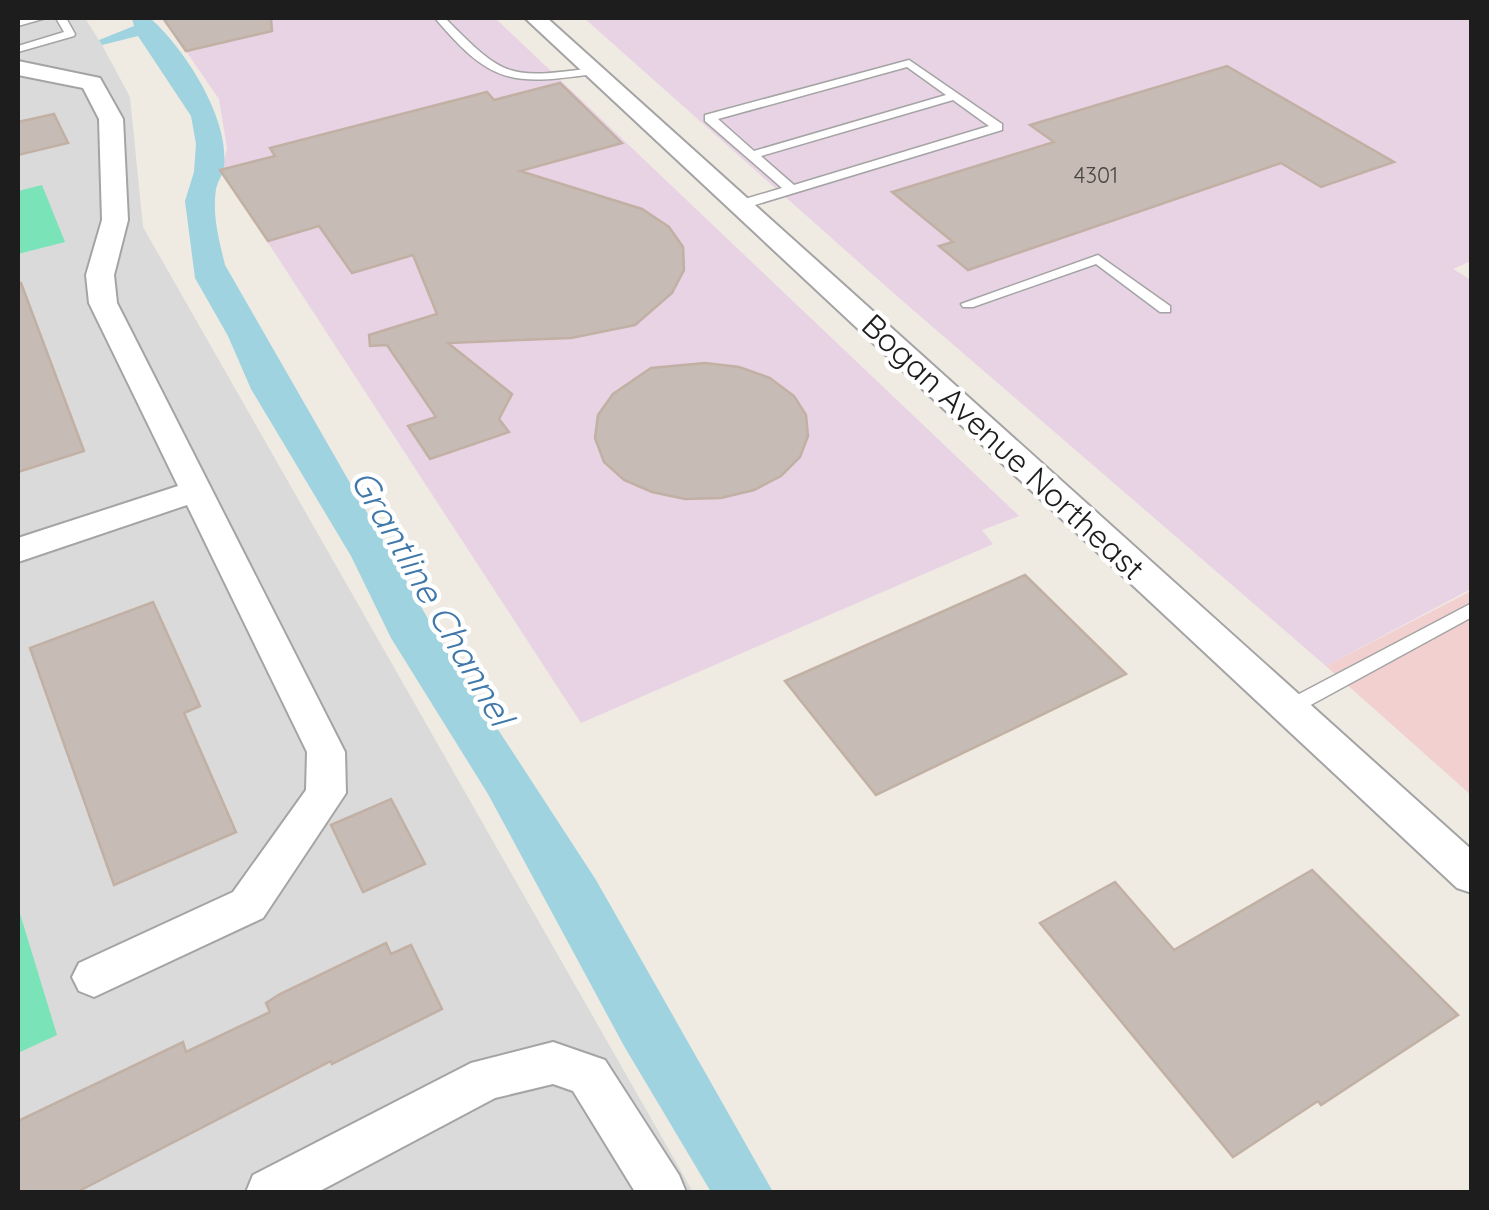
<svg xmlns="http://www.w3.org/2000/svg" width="1489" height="1210" viewBox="0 0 1489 1210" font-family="Quicksand,sans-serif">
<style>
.residential{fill:#dbdada}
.commercial{fill:#f1d0cf}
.industrial{fill:#e8d3e5}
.pitch{fill:#7ae4b8}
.water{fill:#9fd3e0}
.building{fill:#c7bcb5;stroke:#c1b0a3;stroke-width:2.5}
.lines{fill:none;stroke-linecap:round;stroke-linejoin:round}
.lane-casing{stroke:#a4a4a4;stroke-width:3}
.street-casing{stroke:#a4a4a4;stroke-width:4}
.lane{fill:#fff;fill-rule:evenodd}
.street{fill:#fff;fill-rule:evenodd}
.labels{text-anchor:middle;stroke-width:9;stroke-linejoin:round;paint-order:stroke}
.far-number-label{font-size:22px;fill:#484543}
.street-label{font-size:32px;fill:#1d1d1d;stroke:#fff}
.water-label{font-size:35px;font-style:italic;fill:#4078aa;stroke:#fff}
</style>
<rect width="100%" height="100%" fill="#efeae2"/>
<path class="residential" d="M18 18H85L102 45 130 97 143 227 693 1192H18Z"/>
<path class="commercial" d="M1471 591V795L1326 666Z"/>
<path class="industrial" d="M163 18H495L1019 516 982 530 993 544 581 723 222 172 227 148 219 99Z
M584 18H1471V261L1453 269 1471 280V589L1326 666 898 297Z"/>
<path class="pitch" d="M42 185 65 242 18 254V191Z
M18 907 57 1035 18 1053Z"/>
<path class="water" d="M132 18H150C184 48 230 118 224 167 223 174 218 181 216 189 212 215 219 240 225 265L443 645 596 880 773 1192H711L624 1046 488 794 391 638 351 556 251 389 228 336 195 278 185 201 194 172 196 144 191 116 138 36 102 45 99 40 134 26Z"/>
<path class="building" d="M163 18H271L272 31 186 51Z
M1227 66 1394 162 1321 187 1281 163 968 270 939 246 953 242 892 192 1054 142 1030 125Z
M560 83 622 143 520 171 642 209 669 227 683 247 684 270 672 293 635 325 571 338 448 343 512 394 499 419 509 432 430 459 408 426 436 417 387 345 370 346 369 335 437 314 413 255 352 273 319 226 268 241 220 170 275 156 270 148 487 92 494 100Z
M54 114 68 143 18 155V122Z
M18 283H21L84 451 18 472Z
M705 363 739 367 770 378 794 396 806 415 808 436 800 457 781 476 754 490 721 498 685 499 652 492 624 480 604 462 595 438 598 415 613 394 651 368Z
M1025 575 1126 674 876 795 785 681Z
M153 602 200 706 184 713 236 832 114 885 30 648Z
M391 799 425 864 363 892 331 825Z
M1312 870 1458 1015 1321 1105 1318 1101 1233 1157 1040 923 1115 882 1174 950Z
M386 943 391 954 411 945 442 1009 332 1064 331 1061 77 1192H18V1121L183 1042 186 1052 270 1012 266 1003 280 994Z"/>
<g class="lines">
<defs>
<path id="lane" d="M29 18H46L18 26V20Z
M56 18H66L75 34 74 36 18 52V46L64 32Z
M435 18H445C505 79 509 79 593 68L599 71 593 74C510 86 490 83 435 18Z
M909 60 1002 124V130L745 208H735V202L782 188 705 121V115ZM907 67 946 95 754 151 718 119ZM953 100 989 126 794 185 761 156Z
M1098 255 1170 306V312H1160L1096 264 973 307H963L961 304Z
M1472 603V617L1296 713H1282L1280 708 1282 703Z"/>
<path id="street" d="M525 18H547L1472 850V893L1457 888Z
M18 61 100 78 123 119 128 220 114 275 117 303 345 752 346 793 263 918 94 997 79 991 72 977 79 963 233 892 306 790 307 752 187 505 18 562V538L178 486 89 303 86 275 102 220 99 119 83 88 18 75Z
M553 1042 605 1060 679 1175 686 1192H635L573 1091 553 1084 495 1098 318 1192H246L253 1175 471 1063Z"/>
</defs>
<use href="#lane" class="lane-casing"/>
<use href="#street" class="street-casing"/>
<use href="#lane" class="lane"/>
<use href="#street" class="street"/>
</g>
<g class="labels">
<g class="far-number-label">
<text x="1096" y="183">4301</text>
</g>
<g class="street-label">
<text transform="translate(1003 447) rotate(43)" y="11">Bogan Avenue Northeast</text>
</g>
<g class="water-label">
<text transform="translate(432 598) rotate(60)" y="12">Grantline Channel</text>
</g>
</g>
<rect width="1489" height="1210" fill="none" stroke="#1d1d1d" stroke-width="40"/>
</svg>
